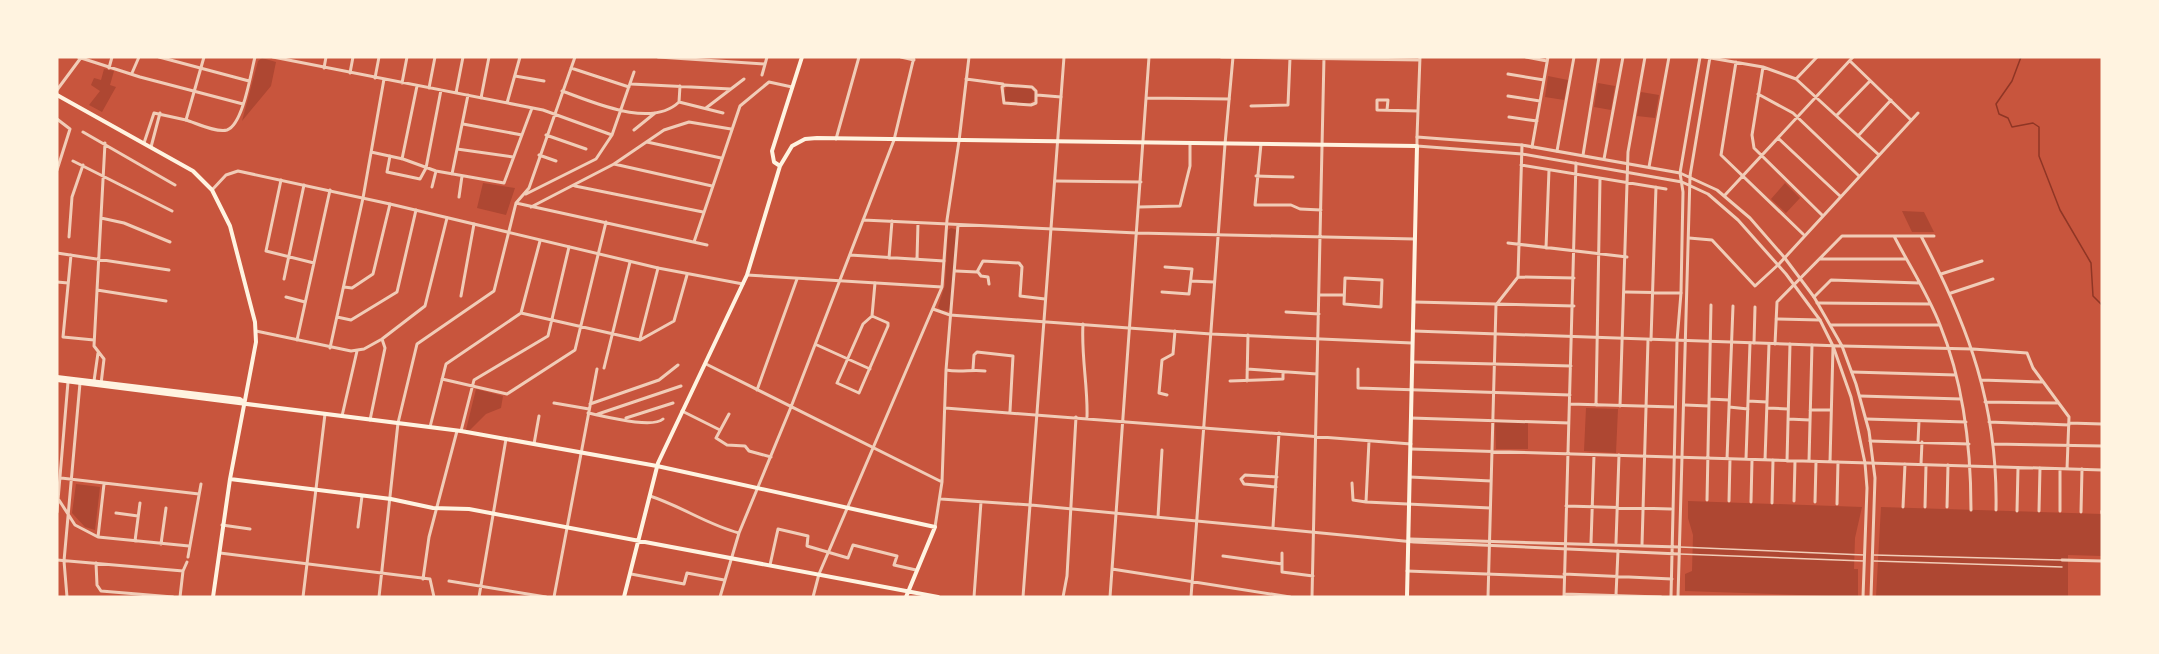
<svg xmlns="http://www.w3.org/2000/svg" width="2159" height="654" viewBox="0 0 2159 654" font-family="'Space Grotesk',sans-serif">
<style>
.green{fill:#ae4732}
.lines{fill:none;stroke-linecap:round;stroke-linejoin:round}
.stream{stroke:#8f3625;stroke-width:1.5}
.service{stroke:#f1ccb7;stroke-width:1.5}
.minor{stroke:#f1ccb7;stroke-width:3}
.tertiary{stroke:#f1ccb7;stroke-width:3}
.secondary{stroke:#fff3e0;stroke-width:4}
</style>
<rect width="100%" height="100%" fill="#c8553d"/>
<path class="green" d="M262 58 276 62 271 86 242 121 258 61Z
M104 69 114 71 110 85 116 87 102 112 89 105 100 91 91 85 94 78 101 80Z
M1548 76 1568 80 1564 100 1545 97Z
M1598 83 1615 86 1611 110 1594 107Z
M1006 87 1031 89 1035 93 1034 100 1028 104 1006 101 1003 97Z
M1641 92 1659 95 1655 118 1637 116Z
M483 183 515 188 506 215 477 208Z
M1785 183 1800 198 1786 213 1771 199Z
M1902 211 1924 212 1934 232H1912Z
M951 228 957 230 951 311 941 310 938 307 945 285 948 230Z
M476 389 503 396 501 408 486 414 470 430H466Z
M1586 408 1618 409 1616 453 1584 451Z
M1495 422 1528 423V449H1496Z
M76 484 100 487 95 530 85 527 72 513Z
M1688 501 1862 507 1855 538 1854 569H1858V597L1685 591V574L1692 571 1693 535 1688 518Z
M1881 507 2102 514V556L2068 555V597H1876Z"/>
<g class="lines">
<path class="stream" d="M2021 57 2012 81 1996 104 1999 114 2008 118 2012 127 2033 123 2039 127V156L2060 210 2091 263 2093 296 2102 305"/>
<path class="service" d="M1680 547 1864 555
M1680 554 1864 561
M1874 555 2061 560
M1874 561 2062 567"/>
<path class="minor" d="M78 57 140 77 243 104
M159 57 249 81
M273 57 543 110 612 135
M658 57 765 64
M901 57 914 60
M1221 57 1420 60
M1526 57 1547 61
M1705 57 1763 67 1796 79 1879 155
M1850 61 1911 120
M1736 62 1721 155 1803 234
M1763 67 1752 135 1754 148 1822 215
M109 68 112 57
M324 68 326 57
M571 68 629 87
M132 73 139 57
M350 73 353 57
M1508 74 1544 80
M762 75 767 57
M515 76 544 81
M375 78 379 57
M966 79 1003 84
M1796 79 1817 57
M402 83 407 57
M631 84 731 89
M1005 85 1032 87 1036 91V103L1031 105 1004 103 1002 87Z
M429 88 435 57
M57 90 80 59
M562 91C593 102 651 129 679 102
M456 93 463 57
M1758 94 1793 113 1858 175
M1037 95 1061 97
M1508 96 1540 101
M481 98 489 57
M1146 98 1229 99
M679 102 723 113
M679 102 680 86
M507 103 520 57
M1251 106 1288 105 1290 58
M706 108 744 79
M1387 110 1388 100H1377V110L1418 111
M1837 115 1870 81
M1509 117 1537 121
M57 119 70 129 57 170
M186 120C196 123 216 133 227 130 243 125 251 72 255 57
M463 124 522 135
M634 130 655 113
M83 132 175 185
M546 135 586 149
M1858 136 1891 100
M1417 137 1420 57
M1778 138 1840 196
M836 139 859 57
M959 141 969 57
M647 142 721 158
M1261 144 1255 205H1291L1300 209 1321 210
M1532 147 1548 57
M457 149 513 157
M1557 151 1574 57
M371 152 403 159 436 171 504 183 532 108
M539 155 556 161
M1583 155 1599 57
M390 156 387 172 420 179 426 168 441 90
M402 159 417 86
M1604 159 1623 57
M73 161 172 211
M614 164 712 186
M1521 165 1666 189
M1649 167 1669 57
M1680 173 1700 57
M452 174 468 95
M1256 176 1293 177
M1690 176 1710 57
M281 180 266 251 314 263
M1055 181 1141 182
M575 186 703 212
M432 187 436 171
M526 194 596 159 612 135 634 72
M1725 195 1853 57
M459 197 462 176
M516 203 707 245
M531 207 614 164 664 130 689 122 731 129
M1139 207 1180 206 1190 166V143
M101 218 124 223 170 242
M863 220 1137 233 1415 239
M1894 236C1909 265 1928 294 1940 325 1964 384 1971 447 1971 510
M1921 236C1969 327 1998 406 1996 510
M69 237 72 197 83 165
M1689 238 1712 240 1755 286 1779 264 1918 113
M694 242 740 106 769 82 792 87
M1508 243 1627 257
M1546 248 1549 170
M57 253 169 270
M71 255 63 337 94 340
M850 255 944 261
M889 258 892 221
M917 259 918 223
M1821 259H1906
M956 271 977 272 983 261 1019 263 1022 267 1020 296 1045 299
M978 272 981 276 988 277 989 284
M1941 274 1982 261
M1518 277 1574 278
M1345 278 1382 280 1381 307 1344 304Z
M284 279 304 185
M1191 281 1214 282
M57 282 68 283
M344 287 352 288 373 274 390 204
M97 290 166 301
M1162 292 1189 294 1192 269 1165 267
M1626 292 1681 293
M1951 293 1993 279
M1320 295H1344
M461 296 474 224
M286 297 305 302
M1814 297 1831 280 1919 283
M1414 302 1574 306
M1817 303 1930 304
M1286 312 1319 314
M521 313 640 340 674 321 687 275
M872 316 888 323V326L859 393 837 383 863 324Z
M872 316 875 283
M337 317 351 320 397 292 416 210
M1776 319 1820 320
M1083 324C1081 356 1088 386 1087 417
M1831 325H1940
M256 331 351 351 364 349 382 339 425 306 447 218
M640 339 658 268
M297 340 330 190
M1651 340 1656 187
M1754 343 1755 307
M1775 344 1777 302 1842 236H1934
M817 345 870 369
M1842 346 1973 349 2027 353 2033 368 2069 417 2067 469
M330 348 363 198 384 79
M1413 362 1571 366
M706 364 942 482
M604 368 630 262
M973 369 974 355 977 352 1013 356 1010 411
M1247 369 1317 374
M1358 369V388L1570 395
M946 370C961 373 971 369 985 371
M1852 372 1956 375
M442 379 507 394 575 350 606 222
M1981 380 2043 382
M94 381 98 353
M1230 381 1283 379V373
M1247 381 1248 335
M101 384 104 359 94 346 105 143
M757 390 797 279
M1167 395 1159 393 1162 360 1173 354 1175 331
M1860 396 1961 399
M1709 399 1729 400
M1748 401 1767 402
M1985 402 2058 403
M554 403 589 409
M590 404 659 380 678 365
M1570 404 1675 407
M1596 405 1600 179
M1685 405 1709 406
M1620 406 1628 152 1645 57
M1729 407 1748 409
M945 408 1411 444
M1767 408 1788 409
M1810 410H1831
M682 411 720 430
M588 413C604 416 652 429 663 419
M598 414 681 386
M729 414 716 438 727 445 745 446 749 451 771 457
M342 416 357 351
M626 418 673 403
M1411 418 1569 423
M1788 419 1810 420
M1866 419 1966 422
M370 420 385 348 382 339
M1989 422 2069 425
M2069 423 2102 424
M430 427 446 364 521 313 540 241
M461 431 474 380 548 336 569 247
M1369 441 1366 502 1490 508
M1870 441 1969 444
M1918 442 1919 421
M534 444 539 416
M1993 444 2102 446
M1411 449 2102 470
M1727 459 1733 306
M1746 459 1750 343
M1765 460 1769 344
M1787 461 1790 344
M1809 461 1812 345
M1830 462 1833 347
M1921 464 1922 442
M1410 477 1491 481
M61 478 199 494
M1352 483 1353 500 1366 502
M1276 487 1244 484 1241 479 1245 475 1277 477
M650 496C681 506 708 525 739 533
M941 499 1031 505
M59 500 75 525 98 537 189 546
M1707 500 1711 305
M1729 501 1730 459
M1794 501 1795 461
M1751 502 1752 460
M1815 502 1816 462
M1772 503 1773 460
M1837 504 1838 462
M1566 506 1671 509
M1903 507 1905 464
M1925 507 1926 465
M1947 507 1948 465
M2017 511 2018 468
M2039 511 2040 468
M2060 511V469
M57 512 68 382
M2081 512 2082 469
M116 513 138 516
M2102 513V511
M1158 517 1162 450
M222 525 250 529
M358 527 362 496
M935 527 942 482 946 370 958 225
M1273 527 1279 433
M98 537 104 484
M135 541 140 503
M1591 543 1594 455
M1616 543 1619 455
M161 544 166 508
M1642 545 1648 340
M220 553 430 579 434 597
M1223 556 1282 564V572L1313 576
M188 557 201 484
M57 560 183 571
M2062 560 2102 561
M96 563 97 585 101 591 173 597
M1282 564V553
M770 565 778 529 808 536 807 546 848 558 853 545 897 556 894 565 916 570
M1112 569 1290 597
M1407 571 1564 577
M631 574 684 584 687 573 724 580
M1564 574 1672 579
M423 579 429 537 457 431
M449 581 546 597
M1564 594 1661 597
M1616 595 1618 551
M67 597 64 561 80 383
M180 597 183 571 187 562
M379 597 398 423 417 344 494 291 516 203 529 188 575 57
M479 597 506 439
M554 597 597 369
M720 597 739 533 791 407 894 140 914 57
M974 597 981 502
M1063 597 1067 576 1076 417
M1110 597 1149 57
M1191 597 1225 144
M1312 597 1324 57
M1488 597 1496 305 1518 277 1522 145
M1564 597 1576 163"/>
<path class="tertiary" d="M144 143 154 113 186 120 204 57
M1225 144 1233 57
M151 147 160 113
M212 190 226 175 238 171 390 204 658 268 743 284
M747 275 942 287
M933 309 950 315 1211 334 1412 343
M1414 331 1841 346
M1031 505 1414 542 1679 554
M1410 539 1679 547
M303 597 325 414
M813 597 819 574 942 287 947 220 959 141
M1023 597 1064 57
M1671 597 1677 341 1681 293 1683 192 1680 173
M1678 597 1690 176
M1863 597 1867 488 1865 463 1851 397 1833 346 1820 320 1786 274 1738 220 1708 194 1682 182 1522 154 1417 146V137L1522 145 1680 173 1717 190 1750 218 1784 257 1814 297 1842 346 1856 384 1869 431 1875 478 1871 597"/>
<path class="secondary" d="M57 95 193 171 212 190 230 226 255 322 256 342 230 479 213 597
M780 166 774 162 772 151 802 57
M57 377 240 399 244 402
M57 380 461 431 657 466 935 527 906 597
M230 479 391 499 433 508 469 509 938 597
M624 597 658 463 747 275 780 166 792 146 805 139 817 138 1417 146 1407 597"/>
</g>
<rect width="2159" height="654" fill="none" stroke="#fff3e0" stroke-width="117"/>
</svg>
